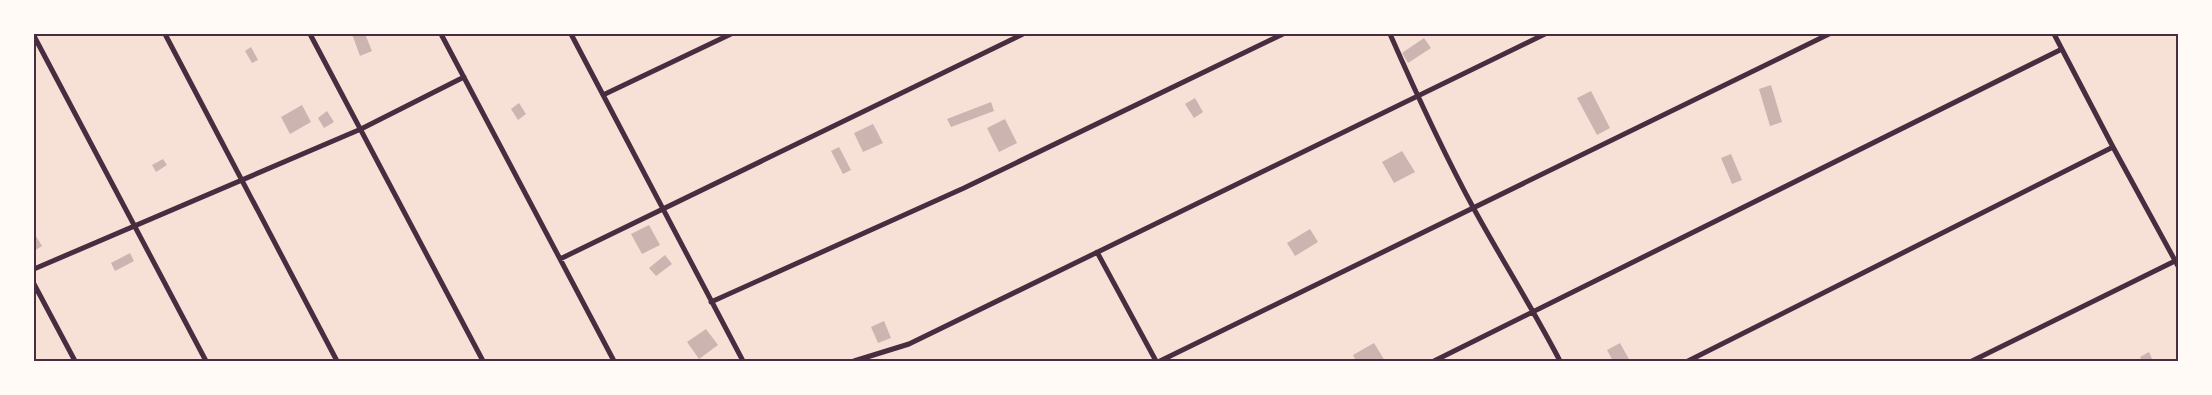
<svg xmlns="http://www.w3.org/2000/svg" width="2212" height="395" viewBox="0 0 2212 395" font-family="Figtree,sans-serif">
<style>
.building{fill:#ccb4b1}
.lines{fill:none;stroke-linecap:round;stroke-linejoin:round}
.minor{stroke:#4a2c40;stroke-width:5}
.neatline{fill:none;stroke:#4a2c40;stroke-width:2}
</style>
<rect width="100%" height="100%" fill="#f7e1d7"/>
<path class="building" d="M352 34H365L372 51 360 56Z
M1424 38 1431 48 1408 63 1402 53Z
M251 47 258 60 252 63 245 51Z
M1771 85 1782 122 1770 126 1759 89Z
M1591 91 1610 128 1597 135 1577 98Z
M1195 98 1203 112 1194 118 1185 104Z
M991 102 994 111 951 127 947 119Z
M519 103 526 114 518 120 511 109Z
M302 105 311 122 290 134 281 117Z
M327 111 334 122 324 128 318 118Z
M1005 119 1017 143 999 152 987 128Z
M873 124 883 143 863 152 854 133Z
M839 147 851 170 843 174 831 151Z
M1402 151 1415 172 1394 183 1382 162Z
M1731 154 1742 180 1732 184 1721 158Z
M163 159 167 165 156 172 152 165Z
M649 225 660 245 642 254 631 234Z
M1310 229 1318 242 1295 256 1287 243Z
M34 233 42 246 34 251Z
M130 253 134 261 115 271 111 263Z
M665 255 672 264 656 276 649 268Z
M884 321 891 338 878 343 871 327Z
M706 329 718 345 699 359 687 342Z
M1374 343 1385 361H1356L1353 355Z
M1620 343 1630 361H1613L1607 350Z
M2149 352 2153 361H2142L2140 357Z"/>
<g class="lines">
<path class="minor" d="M165 34 337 361
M310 34 483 361
M441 34 614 361
M571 34 743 361
M1390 34C1416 93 1443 152 1474 209 1502 260 1533 309 1560 361
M2054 34 2113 147 2178 266
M34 36 206 361
M603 95 731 34
M1097 252 1156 361
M560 259 1023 34
M34 269 361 129 464 77
M34 284 75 361
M711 302 964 188 1283 34
M854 361 909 344 1545 34
M1160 361 1829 34
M1434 361 2062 49
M1688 361 2113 147
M1972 361 2175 261"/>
</g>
<rect width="2212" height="395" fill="none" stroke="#fffaf5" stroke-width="70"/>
<rect x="35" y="35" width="2142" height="325" class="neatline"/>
</svg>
